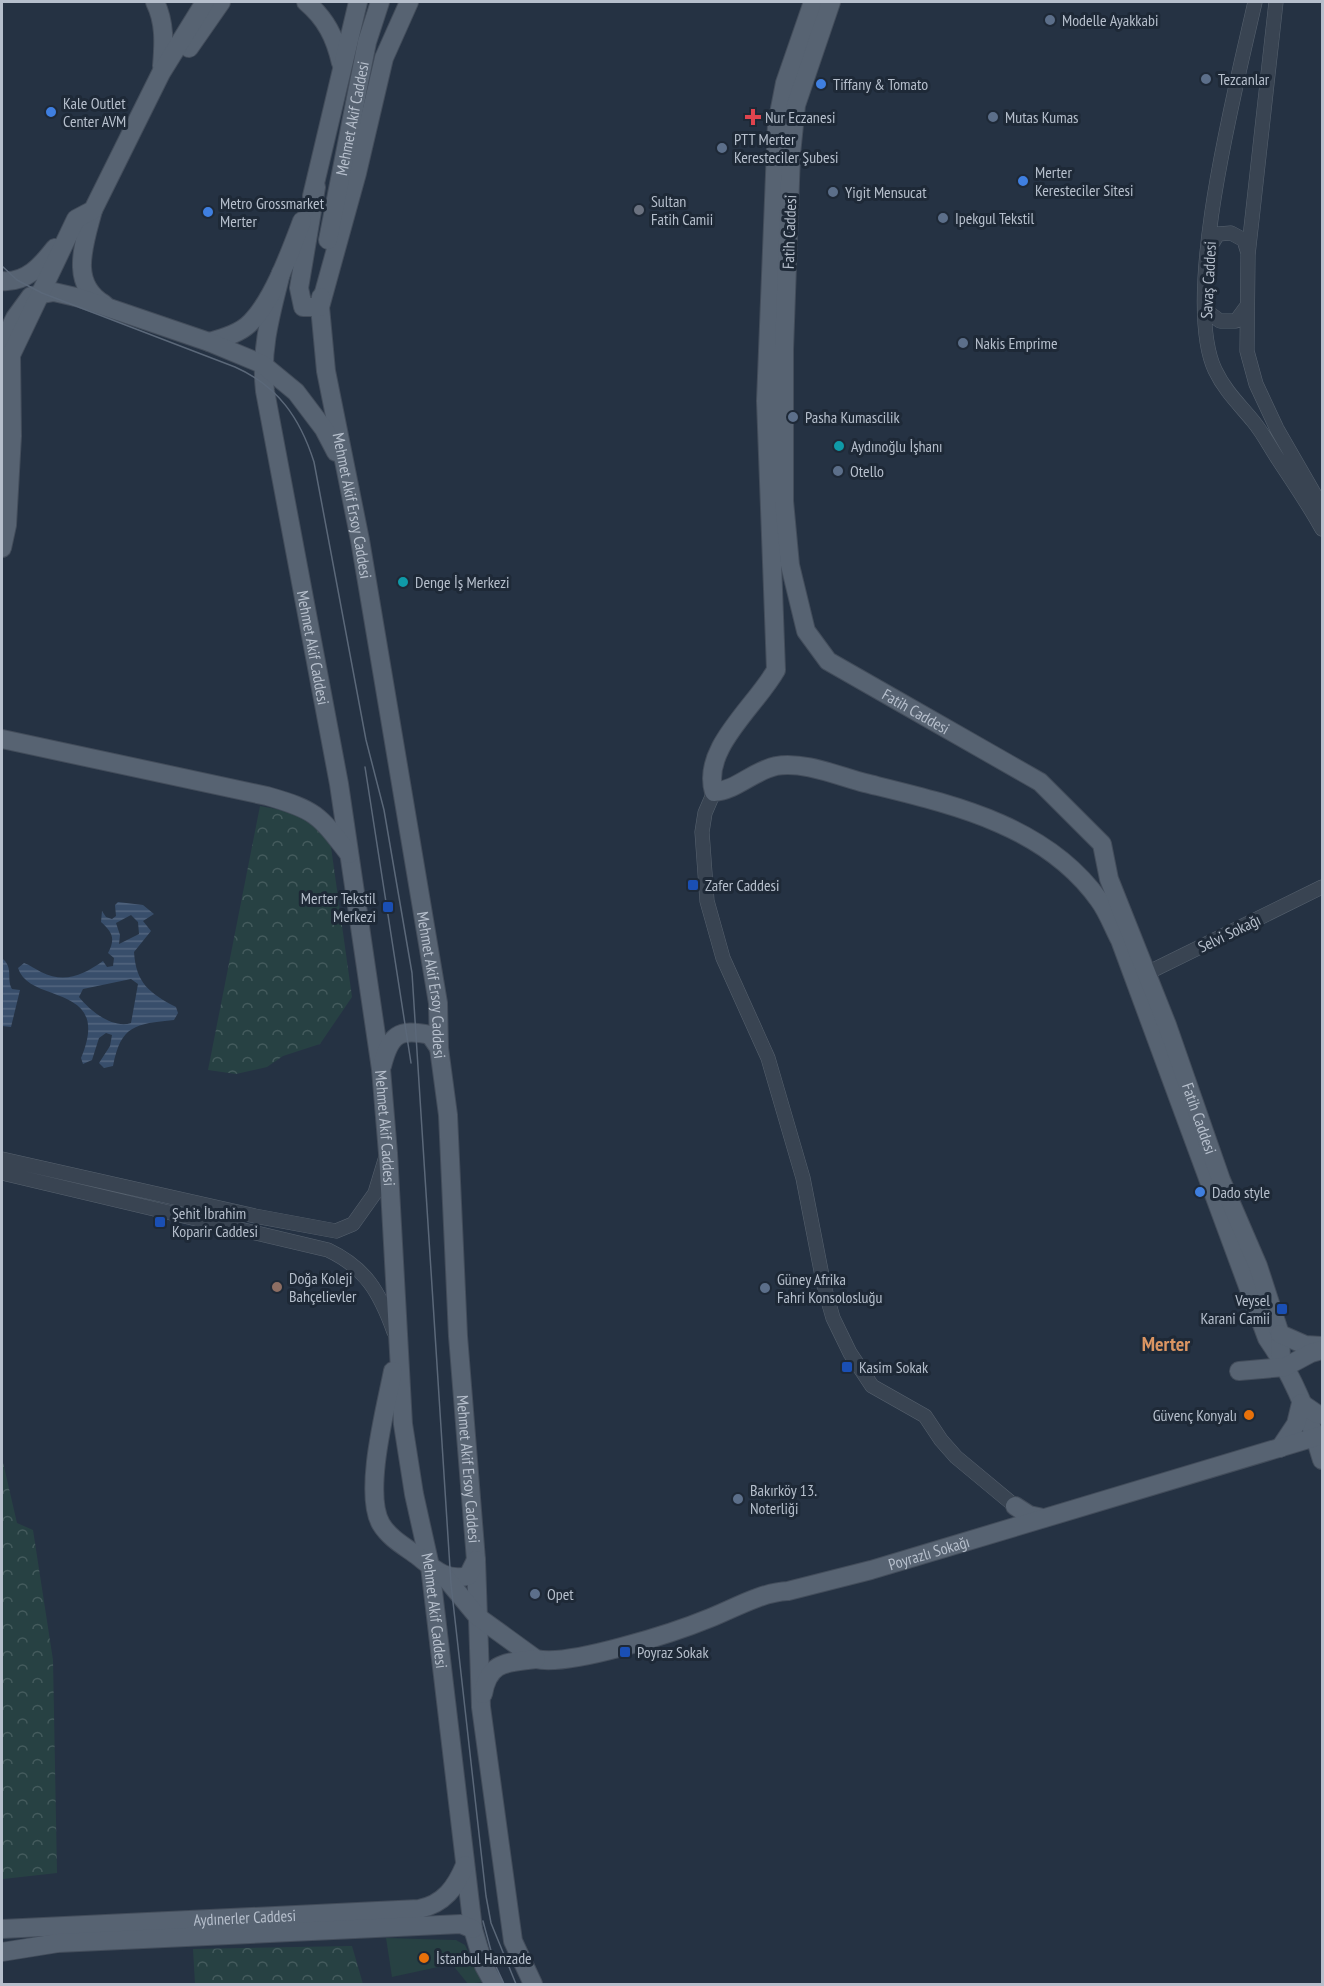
<svg xmlns="http://www.w3.org/2000/svg" width="1324" height="1986" viewBox="0 0 1324 1986" font-family="'PT Sans Narrow',sans-serif">
<style>
.green{fill:#274143}
.forest{fill:url(#forest-crowns)}
.water{fill:url(#water-rules);fill-rule:evenodd}
.lines{fill:none;stroke-linecap:round;stroke-linejoin:round}
.minor-casing{stroke:#57626f;stroke-width:15}
.major-casing{stroke:#434d5b;stroke-width:20}
.minor{stroke:#394452;stroke-width:14}
.major{stroke:#576372;stroke-width:18}
.tram{stroke:#5b6879;stroke-width:1.5}
.service-dot{fill:#5c6f8a;stroke:#1e2937;stroke-width:2}
.shop-dot{fill:#3f7fe0;stroke:#1e2937;stroke-width:2}
.health-dot{fill:#e0444e;stroke:#1e2937;stroke-width:2}
.worship-dot{fill:#6b7280;stroke:#1e2937;stroke-width:2}
.culture-dot{fill:#0f9aa8;stroke:#1e2937;stroke-width:2}
.transit-dot{fill:#1a4fb4;stroke:#1e2937;stroke-width:2}
.education-dot{fill:#8d6e63;stroke:#1e2937;stroke-width:2}
.food-dot{fill:#e8710a;stroke:#1e2937;stroke-width:2}
.labels{text-anchor:middle;stroke-width:6;stroke-linejoin:round;paint-order:stroke}
.poi-label{font-size:16px;fill:#b6bfcc;stroke:#1e2937;text-anchor:start}
.street-label{font-size:16px;fill:#b6bfcc;stroke:#1e2937}
.quarter-label{font-size:20px;font-weight:bold;fill:#db9562;stroke:#1e2937}
</style>
<defs>
<pattern id="forest-crowns" width="20" height="18" patternUnits="userSpaceOnUse" patternTransform="scale(1.5)"><rect width="20" height="18" fill="#274143"/><path d="M2 6a3 3 0 1 1 6 0M12 15a3 3 0 1 1 6 0" fill="none" stroke="#445b5d"/></pattern>
<pattern id="water-rules" width="6" height="5" patternUnits="userSpaceOnUse" patternTransform="scale(1.5)"><rect width="6" height="5" fill="#384e6b"/><path d="M0 2.5h6" fill="none" stroke="#53667f"/></pattern>
</defs>
<rect width="100%" height="100%" fill="#253243"/>
<path class="green" d="M386 1938 456 1940 465 1945 483 1982 468 1984 452 1964 392 1977Z"/>
<path class="forest" d="M260 806C295 813 314 812 331 847L352 997 320 1044 283 1056 267 1067 236 1074 208 1070Z
M2 1458 17 1523 33 1530 53 1660 57 1873 3 1879Z
M352 1946 363 1984H195L193 1949Z"/>
<path class="water" d="M118 902 143 905 154 914 143 921 151 931 134 952C136 983 149 993 176 1007L178 1013 174 1020C135 1024 121 1025 113 1066L104 1068 99 1063 110 1046 112 1035 106 1033 99 1038 92 1060 83 1064 81 1058C113 982 29 1005 18 968L24 963C30 965 35 969 41 972 65 984 83 975 103 961L107 967 113 966 114 958 108 953C116 938 112 932 101 922L102 911 106 917 112 919 116 916 115 905ZM131 915 138 922 139 934 119 944 120 935 116 923ZM131 979 138 984 131 1023C113 1029 90 1011 79 997L83 989Z
M2 958C14 968 6 978 12 989L20 990 11 1027 2 1026Z"/>
<g class="lines">
<defs>
<path id="minor" d="M1255 2C1237 83 1181 297 1215 370 1225 391 1239 404 1253 421 1263 433 1270 447 1278 459 1293 482 1309 505 1322 529
M1276 2 1248 255 1247 351 1256 384 1277 429 1322 507
M1210 247 1218 234 1231 233 1244 240 1248 253
M1205 310 1220 321H1236L1247 306
M714 792 705 813 702 832 707 901 723 958 768 1058 803 1178 824 1286 833 1318 850 1353 872 1386 925 1416 941 1440 956 1457 1015 1506
M1139 977 1322 887
M2 1159 255 1216 336 1231 353 1224 375 1193 385 1160
M2 1173 328 1250C366 1268 380 1293 394 1332"/>
<g id="major">
<path d="M155 2C165 22 164 43 162 66"/>
<path d="M306 2C326 19 335 37 341 63"/>
<path id="s1" d="M409 2 384 58 357 173 320 307 326 371 360 540 438 1003 439 1048 448 1115 458 1336 476 1560 481 1707 513 1941 533 1984"/>
<path d="M813 2 785 83 777 124 766 401 776 670C755 707 701 749 714 792 737 790 753 771 776 766 804 761 838 776 865 783 950 804 1045 824 1099 900 1108 912 1113 927 1120 940L1267 1338C1292 1374 1310 1418 1322 1460"/>
<path id="s2" d="M831 2 796 105 791 154 784 350V501L790 565 806 631 828 661 1040 782 1102 844 1109 879 1167 1025 1221 1180 1258 1266 1280 1334 1281 1358"/>
<path d="M189 48 221 2"/>
<path d="M316 187 299 288 303 307H320L321 297"/>
<path d="M312 196 358 2"/>
<path d="M93 210C85 242 68 283 104 304"/>
<path id="s3" d="M328 240 367 42 380 2"/>
<path id="s4" d="M281 273C271 313 260 350 265 391L339 784 381 1069 388 1153 403 1424 414 1494 430 1566 473 1929 484 1966 494 1984"/>
<path d="M2 281C26 283 41 266 55 248"/>
<path d="M209 342C223 338 241 333 251 322 273 300 291 250 302 221"/>
<path d="M2 345 15 318 31 296 54 292 80 298 209 342 262 364 296 392 324 429 336 452"/>
<path d="M2 548 7 525 12 436 11 355 76 219 93 210 161 73 205 2"/>
<path d="M2 739 267 796C316 810 319 815 349 854"/>
<path d="M382 1066C390 1035 398 1028 430 1035L439 1048"/>
<path d="M1280 1334 1305 1345 1322 1346"/>
<path d="M393 1371C386 1407 363 1493 381 1524 390 1539 406 1547 419 1557 435 1570 446 1581 468 1576L476 1560"/>
<path d="M1239 1371 1285 1367 1311 1353 1322 1350"/>
<path d="M1280 1448 1296 1424 1301 1403 1317 1414 1322 1415"/>
<path d="M1015 1506 1029 1515 1043 1518"/>
<path id="s5" d="M444 1576 478 1617 536 1659C569 1667 676 1632 710 1618 735 1608 762 1592 788 1591L871 1570 1322 1435"/>
<path d="M483 1694C489 1660 508 1663 536 1659"/>
<path id="s6" d="M2 1929 419 1909C444 1904 456 1887 465 1865"/>
<path d="M2 1952 58 1943 461 1924 473 1929"/>
</g>
</defs>
<use href="#minor" class="minor-casing"/>
<use href="#major" class="major-casing"/>
<use href="#minor" class="minor"/>
<use href="#major" class="major"/>
<path class="tram" d="M2 266 17 280 42 293 235 367C278 386 300 418 314 462L366 740 384 810 412 973 451 1584 486 1896 491 1923 516 1984
M365 767 411 1063
M483 1921 494 1962 504 1984"/>
</g>
<g class="service-dot">
<circle cx="1050" cy="20" r="6"/>
<circle cx="1206" cy="79" r="6"/>
<circle cx="993" cy="117" r="6"/>
<circle cx="722" cy="148" r="6"/>
<circle cx="833" cy="192" r="6"/>
<circle cx="943" cy="218" r="6"/>
<circle cx="963" cy="343" r="6"/>
<circle cx="793" cy="417" r="6"/>
<circle cx="838" cy="471" r="6"/>
<circle cx="765" cy="1288" r="6"/>
<circle cx="738" cy="1499" r="6"/>
<circle cx="535" cy="1594" r="6"/>
</g>
<g class="shop-dot">
<circle cx="821" cy="84" r="6"/>
<circle cx="51" cy="112" r="6"/>
<circle cx="1023" cy="181" r="6"/>
<circle cx="208" cy="212" r="6"/>
<circle cx="1200" cy="1192" r="6"/>
</g>
<path class="health-dot" d="M750 108h6v6h6v6h-6v6h-6v-6h-6v-6h6z"/>
<circle class="worship-dot" cx="639" cy="210" r="6"/>
<g class="culture-dot">
<circle cx="839" cy="446" r="6"/>
<circle cx="403" cy="582" r="6"/>
</g>
<g class="transit-dot">
<rect x="687" y="879" width="12" height="12" rx="3"/>
<rect x="382" y="901" width="12" height="12" rx="3"/>
<rect x="154" y="1216" width="12" height="12" rx="3"/>
<rect x="1276" y="1303" width="12" height="12" rx="3"/>
<rect x="841" y="1361" width="12" height="12" rx="3"/>
<rect x="619" y="1646" width="12" height="12" rx="3"/>
</g>
<circle class="education-dot" cx="277" cy="1287" r="6"/>
<g class="food-dot">
<circle cx="1249" cy="1415" r="6"/>
<circle cx="424" cy="1958" r="6"/>
</g>
<g class="labels">
<g class="poi-label">
<text x="1062" y="26">Modelle Ayakkabi</text>
<text x="1218" y="85">Tezcanlar</text>
<text x="833" y="90">Tiffany &amp; Tomato</text>
<text x="63" y="109">Kale Outlet<tspan x="63" dy="18">Center AVM</tspan></text>
<text x="765" y="123">Nur Eczanesi</text>
<text x="1005" y="123">Mutas Kumas</text>
<text x="734" y="145">PTT Merter<tspan x="734" dy="18">Keresteciler Şubesi</tspan></text>
<text x="1035" y="178">Merter<tspan x="1035" dy="18">Keresteciler Sitesi</tspan></text>
<text x="845" y="198">Yigit Mensucat</text>
<text x="651" y="207">Sultan<tspan x="651" dy="18">Fatih Camii</tspan></text>
<text x="220" y="209">Metro Grossmarket<tspan x="220" dy="18">Merter</tspan></text>
<text x="955" y="224">Ipekgul Tekstil</text>
<text x="975" y="349">Nakis Emprime</text>
<text x="805" y="423">Pasha Kumascilik</text>
<text x="851" y="452">Aydınoğlu İşhanı</text>
<text x="850" y="477">Otello</text>
<text x="415" y="588">Denge İş Merkezi</text>
<text x="705" y="891">Zafer Caddesi</text>
<text x="376" y="904" text-anchor="end">Merter Tekstil<tspan x="376" dy="18">Merkezi</tspan></text>
<text x="1212" y="1198">Dado style</text>
<text x="172" y="1219">Şehit İbrahim<tspan x="172" dy="18">Koparir Caddesi</tspan></text>
<text x="289" y="1284">Doğa Koleji<tspan x="289" dy="18">Bahçelievler</tspan></text>
<text x="777" y="1285">Güney Afrika<tspan x="777" dy="18">Fahri Konsolosluğu</tspan></text>
<text x="1270" y="1306" text-anchor="end">Veysel<tspan x="1270" dy="18">Karani Camii</tspan></text>
<text x="859" y="1373">Kasim Sokak</text>
<text x="1237" y="1421" text-anchor="end">Güvenç Konyalı</text>
<text x="750" y="1496">Bakırköy 13.<tspan x="750" dy="18">Noterliği</tspan></text>
<text x="547" y="1600">Opet</text>
<text x="637" y="1658">Poyraz Sokak</text>
<text x="436" y="1964">İstanbul Hanzade</text>
</g>
<g class="street-label">
<text dy="6" stroke="none"><textPath href="#s3" startOffset="124">Mehmet Akif Caddesi</textPath></text>
<text transform="translate(789 232) rotate(-88)" y="6">Fatih Caddesi</text>
<text transform="translate(1208 280) rotate(-87)" y="6">Savaş Caddesi</text>
<text dy="6" stroke="none"><textPath href="#s1" startOffset="520">Mehmet Akif Ersoy Caddesi</textPath></text>
<text dy="6" stroke="none"><textPath href="#s4" startOffset="381">Mehmet Akif Caddesi</textPath></text>
<text dy="6" stroke="none"><textPath href="#s2" startOffset="776">Fatih Caddesi</textPath></text>
<text transform="translate(1229 933) rotate(-26)" y="6">Selvi Sokağı</text>
<text dy="6" stroke="none"><textPath href="#s1" startOffset="1006">Mehmet Akif Ersoy Caddesi</textPath></text>
<text dy="6" stroke="none"><textPath href="#s2" startOffset="1298">Fatih Caddesi</textPath></text>
<text dy="6" stroke="none"><textPath href="#s4" startOffset="867">Mehmet Akif Caddesi</textPath></text>
<text dy="6" stroke="none"><textPath href="#s1" startOffset="1492">Mehmet Akif Ersoy Caddesi</textPath></text>
<text dy="6" stroke="none"><textPath href="#s5" startOffset="534">Poyrazlı Sokağı</textPath></text>
<text dy="6" stroke="none"><textPath href="#s4" startOffset="1353">Mehmet Akif Caddesi</textPath></text>
<text dy="6" stroke="none"><textPath href="#s6" startOffset="243">Aydınerler Caddesi</textPath></text>
</g>
<g class="quarter-label">
<text x="1166" y="1351">Merter</text>
</g>
</g>
<rect width="1324" height="1986" fill="none" stroke="#b6bfcc" stroke-width="6"/>
</svg>
